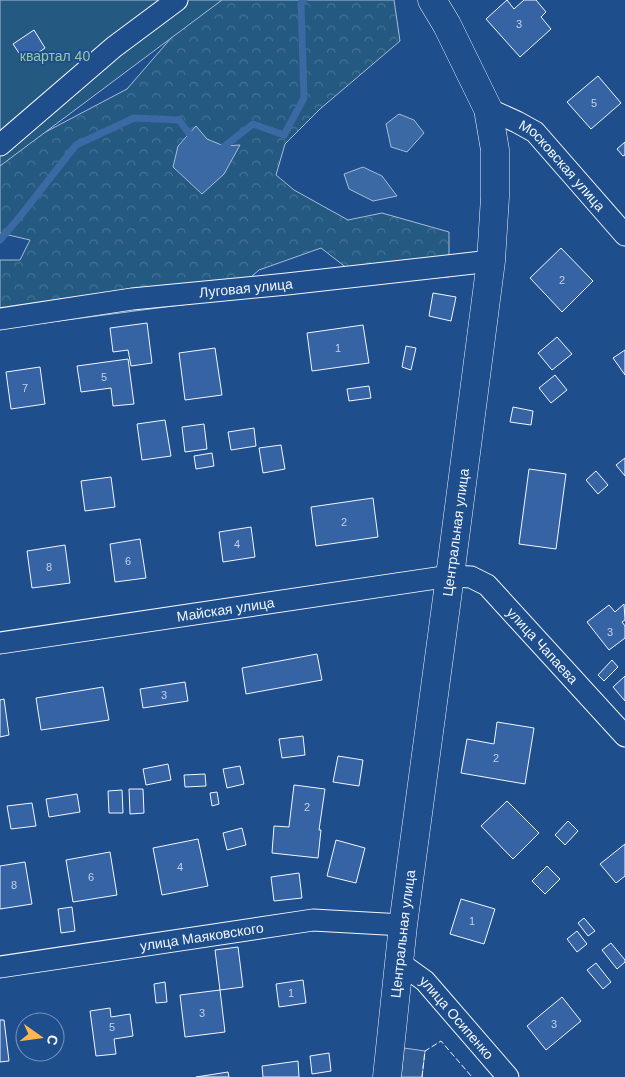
<svg xmlns="http://www.w3.org/2000/svg" width="625" height="1077" viewBox="0 0 625 1077" font-family="Arial,sans-serif">
<style>
.forest{fill:url(#forest-crowns);stroke:#a8bbd7}
.garden{fill:#245a82;stroke:#a8bbd7}
.parking{fill:#305b95;stroke:#a8bbd7}
.water{fill:#3b69a3;stroke:#a8bbd7}
.lines{fill:none;stroke-linecap:round;stroke-linejoin:round}
.stream{stroke:#3b69a3;stroke-width:7}
.building{fill:#3563a3;stroke:#f2f6ff}
.street-casing{stroke:#f2f6ff;stroke-width:23}
.secondary-casing{stroke:#f2f6ff;stroke-width:29}
.street{stroke:#1f4e8c;stroke-width:21}
.secondary{stroke:#1f4e8c;stroke-width:28}
.fence{stroke:#f2f6ff;stroke-width:1;stroke-dasharray:6 2.5;stroke-linecap:butt}
.labels{text-anchor:middle;stroke-width:4;stroke-linejoin:round;paint-order:stroke}
.number-label{font-size:11px;fill:#c3d1e8}
.park-label{font-size:14px;fill:#97c8a6;stroke:#1f4e8c}
.street-label{font-size:14px;fill:#f2f6ff;stroke:#1f4e8c}
</style>
<defs>
<pattern id="forest-crowns" width="20" height="18" patternUnits="userSpaceOnUse" patternTransform="scale(1.25)"><rect width="20" height="18" fill="#245a82"/><path d="M2 6a3 3 0 1 1 6 0M12 15a3 3 0 1 1 6 0" fill="none" stroke="#447295"/></pattern>
</defs>
<rect width="100%" height="100%" fill="#1f4e8c"/>
<path class="forest" d="M204 0H394L400 41 320 109 285 144 276 175 294 190 348 220 382 213 449 232V277L365 282 321 248 259 270 226 299 44 323 0 321V260H20L30 240 0 233V160L38 136 127 89Z"/>
<path class="garden" d="M0 0H222L0 166Z"/>
<path class="parking" d="M404 1048 425 1051 422 1077H401Z"/>
<path class="water" d="M399 114 414 120 424 133 407 152 391 147 386 124Z
M196 126 207 139 224 146 240 145 224 174 202 194 173 167 178 146Z
M363 167 382 176 397 196 373 201 349 189 344 174Z"/>
<g class="lines">
<path class="stream" d="M217 152 253 124 284 135 304 98 301 3 304 0
M0 240 18 219 76 145 134 118 179 120 193 139"/>
</g>
<path class="building" d="M507 0 514 9 524 0H536L546 12 541 17 551 29 520 57 486 19Z
M34 30 45 48 25 62 13 44Z
M598 76 621 103 591 129 567 102Z
M625 142V155L623 156 617 149Z
M561 248 593 281 562 312 530 278Z
M433 293 456 297 451 321 429 316Z
M147 323 152 363 131 366 128 350 113 352 110 328Z
M363 325 369 363 312 371 307 333Z
M557 337 572 354 552 370 538 353Z
M406 346 416 348 411 370 402 367Z
M215 348 222 395 185 400 179 353Z
M625 350V375L613 358Z
M128 359 134 404 113 406 111 388 81 392 77 366Z
M40 367 45 404 11 409 6 372Z
M555 375 567 390 551 403 539 388Z
M369 386 371 398 349 401 347 389Z
M513 407 533 411 531 425 510 422Z
M165 420 171 456 142 460 137 424Z
M204 424 207 449 185 452 182 427Z
M254 428 256 446 231 450 228 432Z
M281 445 285 469 263 473 259 448Z
M212 453 214 466 196 469 194 456Z
M625 458V476L616 465Z
M529 469 566 474 556 549 519 544Z
M596 471 608 485 598 494 586 480Z
M111 477 115 507 85 511 81 481Z
M373 498 378 537 316 546 311 507Z
M251 527 255 557 223 562 219 532Z
M140 539 146 578 115 582 110 544Z
M65 545 70 583 32 588 27 551Z
M624 604 625 620 622 622 625 626V638L609 650 587 622 609 605 615 612Z
M317 654 322 680 246 694 242 668Z
M612 660 618 667 604 681 598 675Z
M625 676V701L613 687Z
M185 682 188 701 143 708 140 689Z
M103 687 109 720 41 730 36 698Z
M4 699 9 735 0 737V700Z
M497 722 534 728 525 784 461 773 467 739 494 744Z
M303 736 305 755 282 758 279 739Z
M338 756 363 760 359 786 333 782Z
M168 764 171 780 146 785 143 769Z
M240 766 244 784 227 788 223 769Z
M205 774 206 786 185 787 184 775Z
M294 785 325 789 319 830H321L318 858 272 853 274 826 289 827Z
M129 789H143L144 813 130 814Z
M122 790 123 813H109L108 791Z
M217 792 219 804 212 806 210 793Z
M77 794 80 812 49 817 46 799Z
M507 801 539 833 513 859 481 826Z
M32 803 36 826 11 829 7 806Z
M568 821 578 831 565 845 555 835Z
M242 828 246 845 227 850 223 833Z
M198 839 208 886 162 895 153 848Z
M336 840 365 848 356 883 327 876Z
M625 844V876L616 883 600 864Z
M110 852 117 895 73 902 66 860Z
M25 862 32 904 0 909V866Z
M547 866 560 879 545 894 532 881Z
M299 873 302 898 274 901 271 877Z
M461 899 495 909 484 944 450 934Z
M72 907 75 931 61 933 58 909Z
M584 918 595 931 588 936 578 923Z
M577 931 587 944 577 952 567 939Z
M611 943 625 960V962L617 969 602 950Z
M238 947 243 987 220 990 215 950Z
M596 963 611 982 603 989 587 970Z
M303 980 306 1003 279 1007 276 984Z
M165 982 167 1002 156 1003 154 984Z
M220 990 225 1032 185 1037 180 995Z
M562 997 581 1021 546 1050 527 1026Z
M110 1008 111 1017 130 1014 133 1036 114 1039 116 1054 96 1056 90 1011Z
M0 1020H4L9 1061 0 1062Z
M329 1053 331 1071 312 1074 310 1056Z
M298 1061 299 1077H263L262 1066Z
M228 1072 229 1077H196Z"/>
<g class="lines">
<defs>
<g id="street">
<path id="s1" d="M488 109 517 122 535 132 625 235"/>
<path d="M0 145 114 47 177 0"/>
<path id="s2" d="M0 319 132 299 287 284 491 261"/>
<path id="s3" d="M0 643 450 576 471 577 487 585 625 736"/>
<path id="s4" d="M400 963 425 981 508 1077"/>
<path id="s5" d="M0 967 313 920 403 925"/>
</g>
<g id="secondary">
<path id="s6" d="M387 1077 403 925 450 576 491 261 495 197V150L488 109 447 25 432 0"/>
</g>
</defs>
<use href="#street" class="street-casing"/>
<use href="#secondary" class="secondary-casing"/>
<use href="#street" class="street"/>
<use href="#secondary" class="secondary"/>
<path class="fence" d="M422 1077 425 1051 441 1041 472 1077"/>
</g>
<g class="labels">
<g class="number-label">
<text x="519" y="28">3</text>
<text x="594" y="107">5</text>
<text x="562" y="284">2</text>
<text x="338" y="352">1</text>
<text x="104" y="381">5</text>
<text x="25" y="392">7</text>
<text x="344" y="526">2</text>
<text x="237" y="548">4</text>
<text x="128" y="565">6</text>
<text x="49" y="571">8</text>
<text x="610" y="636">3</text>
<text x="164" y="699">3</text>
<text x="496" y="762">2</text>
<text x="307" y="811">2</text>
<text x="180" y="871">4</text>
<text x="91" y="881">6</text>
<text x="14" y="889">8</text>
<text x="472" y="925">1</text>
<text x="291" y="997">1</text>
<text x="202" y="1017">3</text>
<text x="554" y="1028">3</text>
<text x="112" y="1031">5</text>
</g>
<g class="park-label">
<text x="55" y="61">квартал 40</text>
</g>
<g class="street-label">
<text dy="5" stroke="none"><textPath href="#s1" startOffset="95">Московская улица</textPath></text>
<text dy="5" stroke="none"><textPath href="#s2" startOffset="248">Луговая улица</textPath></text>
<text dy="5" stroke="none"><textPath href="#s6" startOffset="549">Центральная улица</textPath></text>
<text dy="5" stroke="none"><textPath href="#s3" startOffset="228">Майская улица</textPath></text>
<text dy="5" stroke="none"><textPath href="#s3" startOffset="576">улица Чапаева</textPath></text>
<text dy="5" stroke="none"><textPath href="#s6" startOffset="144">Центральная улица</textPath></text>
<text dy="5" stroke="none"><textPath href="#s5" startOffset="204">улица Маяковского</textPath></text>
<text dy="5" stroke="none"><textPath href="#s4" startOffset="79">улица Осипенко</textPath></text>
</g>
</g>
<g transform="translate(40 1037) rotate(104)"><circle r="24" fill="#1f4e8c" stroke="#7391ba"/>
<path d="M0-4L9 19L0 12L-9 19Z" fill="#ffb74d"/>
<text y="-8" font-size="14" font-weight="bold" text-anchor="middle" fill="#f2f6ff">С</text>
</g>
</svg>
